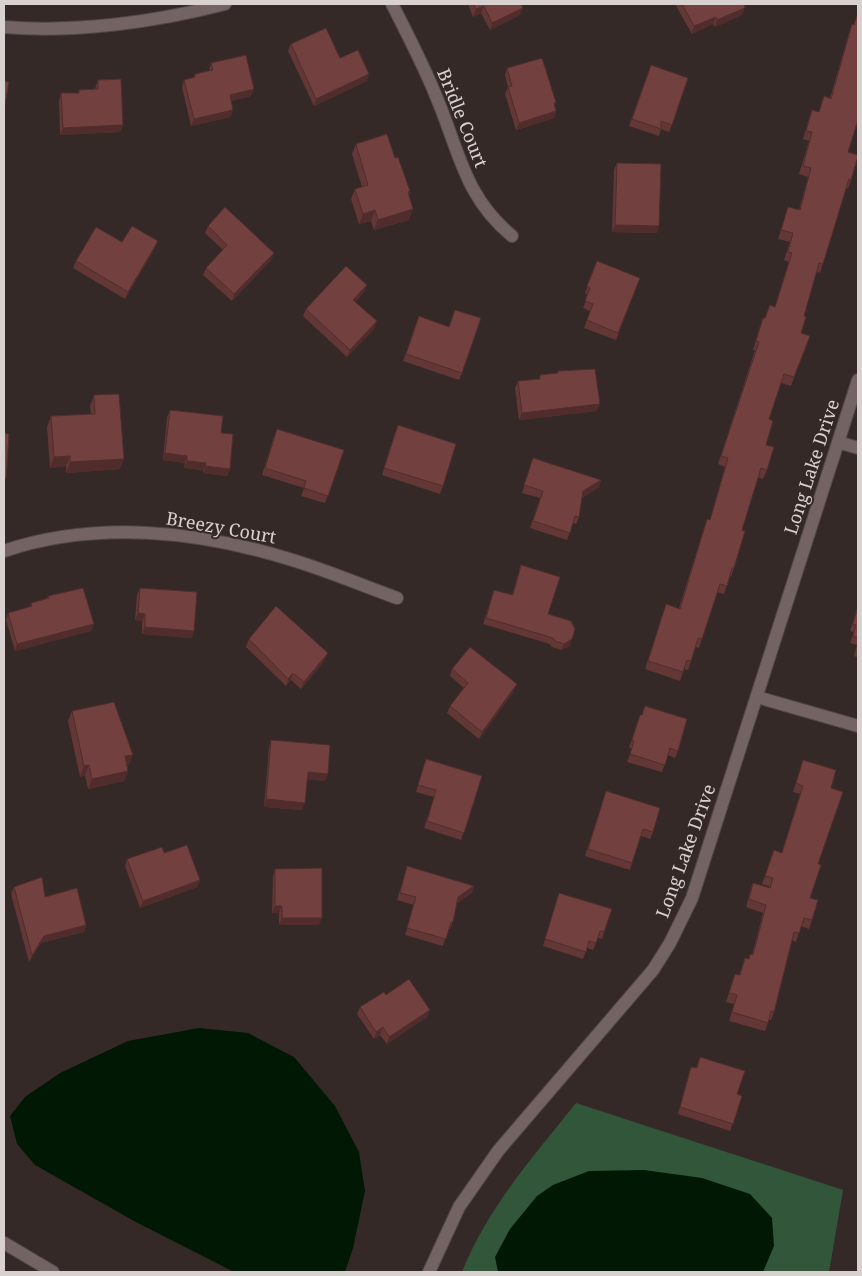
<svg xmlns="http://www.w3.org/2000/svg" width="862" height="1276" viewBox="0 0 862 1276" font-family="'Noto Serif',serif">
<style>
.green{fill:#31563a}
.water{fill:#001804}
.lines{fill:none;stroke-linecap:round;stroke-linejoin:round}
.minor-casing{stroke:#514746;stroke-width:14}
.minor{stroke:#736463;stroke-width:12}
.wall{fill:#623736}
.shaded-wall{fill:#502d2c}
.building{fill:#72403f;stroke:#502d2c}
.labels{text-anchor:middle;stroke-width:4;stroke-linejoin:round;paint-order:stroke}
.street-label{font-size:18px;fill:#d9d1d0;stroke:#352928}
</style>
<rect width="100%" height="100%" fill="#352928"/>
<path class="green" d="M576 1103 843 1190 829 1272H462C488 1207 533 1157 576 1103Z"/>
<path class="water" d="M199 1028 248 1033 294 1057 335 1106 359 1152 365 1191 353 1248 345 1272H234L134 1221 35 1165 17 1144 10 1116 25 1097 60 1073 128 1041Z
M644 1170 702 1178 750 1194 772 1218 774 1246 763 1272H498L495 1257 510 1229 537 1196 553 1185 589 1171Z"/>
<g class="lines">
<defs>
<path id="minor" d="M392 4C408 35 425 68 438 101 460 154 465 197 512 236
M4 27C75 33 156 22 225 4
M838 442 858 448
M4 551C96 520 198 531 289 559 326 570 361 585 397 598
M757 697 858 726
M4 1243 53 1272
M429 1272 459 1207 498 1151 653 970 670 943 692 898 858 380"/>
</defs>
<use href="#minor" class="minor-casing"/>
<use href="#minor" class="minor"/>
</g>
<path class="wall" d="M463 4H521L520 15 490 30 481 13 473 17 468 4 464 6Z
M675 4H746L742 15 715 27 713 24 692 34Z
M858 12 848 152 851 180 848 189 846 188 820 273 816 271 804 316 801 333 810 336 791 386 781 383 769 419 766 445 767 470 763 479 758 477 742 530 734 568 731 577 730 576 724 594 717 592 699 648 696 647 688 670 684 669 680 681 645 669 663 613 679 608 704 528 707 519 710 520 725 467 718 464 755 350H753L760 326 763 318H765L775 307 789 262 784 260 790 242 778 239 788 207 799 210 808 177 799 174 809 141 803 139 809 118 812 110 819 112 824 96 830 98 849 33 852 24 854 25Z
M291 44 340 58 367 81 314 106 288 51Z
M211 63 251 96 231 101V117L191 126 182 87 184 80 193 78 195 74 209 71Z
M651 65 672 125 669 132 661 129 659 136 629 126Z
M507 68 556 102 554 106 556 111 554 118 516 130 505 94 508 87 505 75Z
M98 80 123 125 120 132 60 135 59 101 61 93H78L79 90 95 89Z
M356 144 395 158 410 191 409 195V220L374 230 371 221 359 224 351 199 355 189 362 187 352 154Z
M617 163 657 233 612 232 614 170Z
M208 226 274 253 271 260 232 301 203 275 206 268 223 250 205 233Z
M122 242 155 248 125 299 73 268 76 261Z
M597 261 640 278 616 340 584 328 590 311 583 308 588 295 585 293Z
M364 292 355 302 374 329 347 357 303 316 306 309Z
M419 316 462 373 459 380 403 361Z
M558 371 597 411 519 420 515 388 518 381 539 379 540 375 557 373Z
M94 395 120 469 66 473V466L50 468 47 427 51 416 91 414 90 406Z
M170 410 221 433 230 469 227 476 203 473V470L184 468 185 463 163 460 167 417Z
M395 432 443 486 440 494 382 475Z
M274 436 344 450 325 503 301 496 304 488 262 475Z
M533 458 601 480 599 487 582 498 579 517 576 524 573 523 567 540 530 528 540 498 522 493Z
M521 565 548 614 570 646 561 650 552 647 550 644 483 624 494 590 512 595Z
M140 588 192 638 142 634V621L135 620 137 595Z
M48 596 91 631 15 651 6 620 8 613 30 607 31 603 47 598Z
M858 605V658L854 656 857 645 850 643 854 632 850 631Z
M249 639 325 660 301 689 291 680 286 686 246 647Z
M452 669 514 691 479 739 447 713 450 706 464 688 450 676Z
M72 711 129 765H127L128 771 124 781 88 789 85 775 80 777 68 721Z
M640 715 678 751 675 758 668 755 662 772 627 762 632 748H629Z
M271 740 325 781 307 779 302 810 264 807 269 747Z
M426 759 482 776 461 840 424 828 434 797 416 792Z
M803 760 831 788 818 864 810 898 812 920 809 929 801 926 796 942 792 940 774 1012 771 1020H769L765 1031 729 1021 734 1004 726 1002 735 974 739 975 745 958 749 959 752 955 763 913 746 907 750 892 753 883 769 887V886L762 884 771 858 782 852 800 794 793 792Z
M604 798 653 832 650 839 641 836 630 870 585 856Z
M164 853 200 880 197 887 140 908 125 866 127 859Z
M407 866 472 893 457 903 453 922 450 929H448L443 946 405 935 414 905 397 900Z
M275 869 319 925H279V913H272L273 876Z
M14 887 86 925 84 932 41 943 29 962 11 894Z
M559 893 604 932 602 939 598 938 593 950 587 948 583 959 543 946Z
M386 995 430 1010 427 1017 387 1044 380 1035 374 1039 357 1014 360 1007Z
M700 1057 737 1094 742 1096 730 1131 678 1114 691 1067 696 1068Z"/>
<path class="shaded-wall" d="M746 4 742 15 715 27 717 20Z
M484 6 481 13 473 17 476 9Z
M523 8 520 15 490 30 492 23Z
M716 17 713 24 692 34 694 26Z
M369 74 367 81 314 106 316 99Z
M254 89 251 96 227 102 230 95Z
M233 110 231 117 191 126 194 119Z
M556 111 554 118 516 130 519 123Z
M123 125 120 132 60 135 63 128Z
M413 209 409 220 374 230 378 220Z
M375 210 371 221 359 224 363 214Z
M615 225 659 226 657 233 612 232Z
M158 241 155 248 125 299 128 292Z
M274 253 271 260 232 301 234 294Z
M367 285 364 292 351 307 353 300Z
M377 321 374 329 347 357 350 350Z
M600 404 597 411 519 420 522 413Z
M165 453 187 456 185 463 163 460Z
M70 456 66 466 50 468 54 457Z
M124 459 120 469 66 473 70 462Z
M187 461 206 463 203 470 184 468Z
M205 466 230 469 227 476 203 473Z
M601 480 599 487 581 498 583 491Z
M138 613 145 614 142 621 135 620Z
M94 624 91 631 15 651 17 644Z
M145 627 194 631 192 638 142 634Z
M572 639 570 646 561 650 564 644Z
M328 653 325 660 301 689 304 682Z
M293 673 291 680 286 686 288 679Z
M517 684 514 691 479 739 482 732Z
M133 755 129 765 121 767 125 756Z
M89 765 85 775 80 777 84 766Z
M128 771 124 781 88 789 92 779Z
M308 772 328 774 325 781 305 779Z
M266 799 305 803 302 810 264 807Z
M200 880 197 887 140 908 143 901Z
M474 886 472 893 456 904 458 897Z
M275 906H282L279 913H272Z
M282 918H322L319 925H279Z
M86 925 84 932 41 943 29 962 32 955 44 936Z
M430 1010 427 1017 387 1044 389 1037Z
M383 1027 380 1035 374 1039 376 1032Z"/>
<path class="building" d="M473 4H521L523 8 492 23 484 6 476 9Z
M682 4H745L744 5 745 8 717 20 716 17 694 26Z
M858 12V120L848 152 858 155V156L851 180 849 179 823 264 819 263 804 316 806 317 801 333 810 336 794 377 784 374 769 419 773 421 766 445 774 447 767 470 761 468 742 530 745 531 734 568H732L727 586 720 584 702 639 698 638 691 661 687 660 683 672 648 661 666 604 680 609 707 519 710 520 728 458 721 456 759 342 756 341 763 318H765L770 305 775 307 792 253 788 252 793 233 781 230 788 207 800 210 811 168 803 166 812 132 806 131 812 110 819 112 824 96 831 99 852 24 854 25Z
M326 28 340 58 358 50 369 74 316 99 291 44Z
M246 55 254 89 230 95 233 110 194 119 184 80 195 77V74L213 70 211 63Z
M542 58 556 102 554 103 556 111 519 123 508 87 512 86 507 68Z
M651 65 688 78 672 125 661 121V129L632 119Z
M121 79 123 125 63 128 61 93H79V90L98 89V80Z
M4 81 9 82 4 110Z
M387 134 395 158 398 157 410 191 408 192 413 209 378 220 375 210 363 214 355 189 368 185 356 144Z
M617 163 661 164 659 226 615 225Z
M225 207 274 253 234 294 206 268 227 245 208 226Z
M132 226 158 241 128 292 76 261 96 227 122 242Z
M597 261 640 278 618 333 587 320 593 304 585 301 590 288 587 286Z
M346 266 367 285 353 300 377 321 350 350 306 309Z
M455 310 481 318 462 373 406 354 419 316 449 327Z
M595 369 600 404 522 413 518 381 540 379V375L558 373V371Z
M119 394 124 459 70 462V456L54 457 51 416 95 414 94 395Z
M170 410 223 416 221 433 233 434 230 469 205 466 206 463 187 461V456L165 453Z
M398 425 456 444 443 486 384 468Z
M277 429 344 450 328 496 304 488 306 481 265 468Z
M4 433 9 434 6 479H4Z
M533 458 601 480 583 491 579 517 575 516 570 533 533 521 543 491 524 485Z
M521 565 560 577 548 614 571 621 575 629 572 639 564 644 555 641 553 638 486 618 494 590 513 595Z
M83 588 94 624 17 644 8 613 32 606 31 603 49 598 48 596Z
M140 588 197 592 194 631 145 627V614L138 613Z
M276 606 328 653 304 682 293 673 288 679 249 639Z
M858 607V638L853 636 856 625 853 624Z
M470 647 517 684 482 732 450 706 468 683 452 669Z
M114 702 133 755 125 756 128 771 92 779 89 765 84 766 72 711Z
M645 706 687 719 678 751 670 748 665 765 630 754 634 741 632 740 640 715H642Z
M271 740 330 745 328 774 308 772 305 803 266 799Z
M426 759 482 776 464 833 427 821 436 790 418 785Z
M803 760 836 770 831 788 843 792 818 864 821 865 810 898 818 900 812 920 804 918 799 933 794 932 774 1012 771 1011 768 1023 732 1012 737 995 729 993 735 974 740 975 745 958 749 959 750 954 753 955 766 905 749 899 753 883 770 888 773 878 765 876 774 850 782 853 803 786 796 783Z
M606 791 660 808 653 832 643 829 632 863 588 849Z
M187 845 200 880 143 901 127 859 162 847 164 853Z
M407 866 474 886 458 897 453 922H451L446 939 407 928 416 897 400 893Z
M322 868V918H282V906H275V869Z
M42 877 45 897 77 888 86 925 44 936 32 955 14 887Z
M559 893 612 909 604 932 600 931 596 943 589 941 586 952 545 939Z
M409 979 430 1010 389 1037 383 1027 376 1032 360 1007 384 992 386 995Z
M700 1057 745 1071 737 1094 742 1096 733 1124 680 1107 691 1067 697 1068Z"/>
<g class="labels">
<g class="street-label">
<text transform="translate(462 118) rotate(68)" y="6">Bridle Court</text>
<text transform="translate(812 467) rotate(-72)" y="6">Long Lake Drive</text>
<text transform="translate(221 528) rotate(10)" y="6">Breezy Court</text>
<text transform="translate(686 851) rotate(-70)" y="6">Long Lake Drive</text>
</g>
</g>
<rect width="862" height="1276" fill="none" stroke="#d9d1d0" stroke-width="10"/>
</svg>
